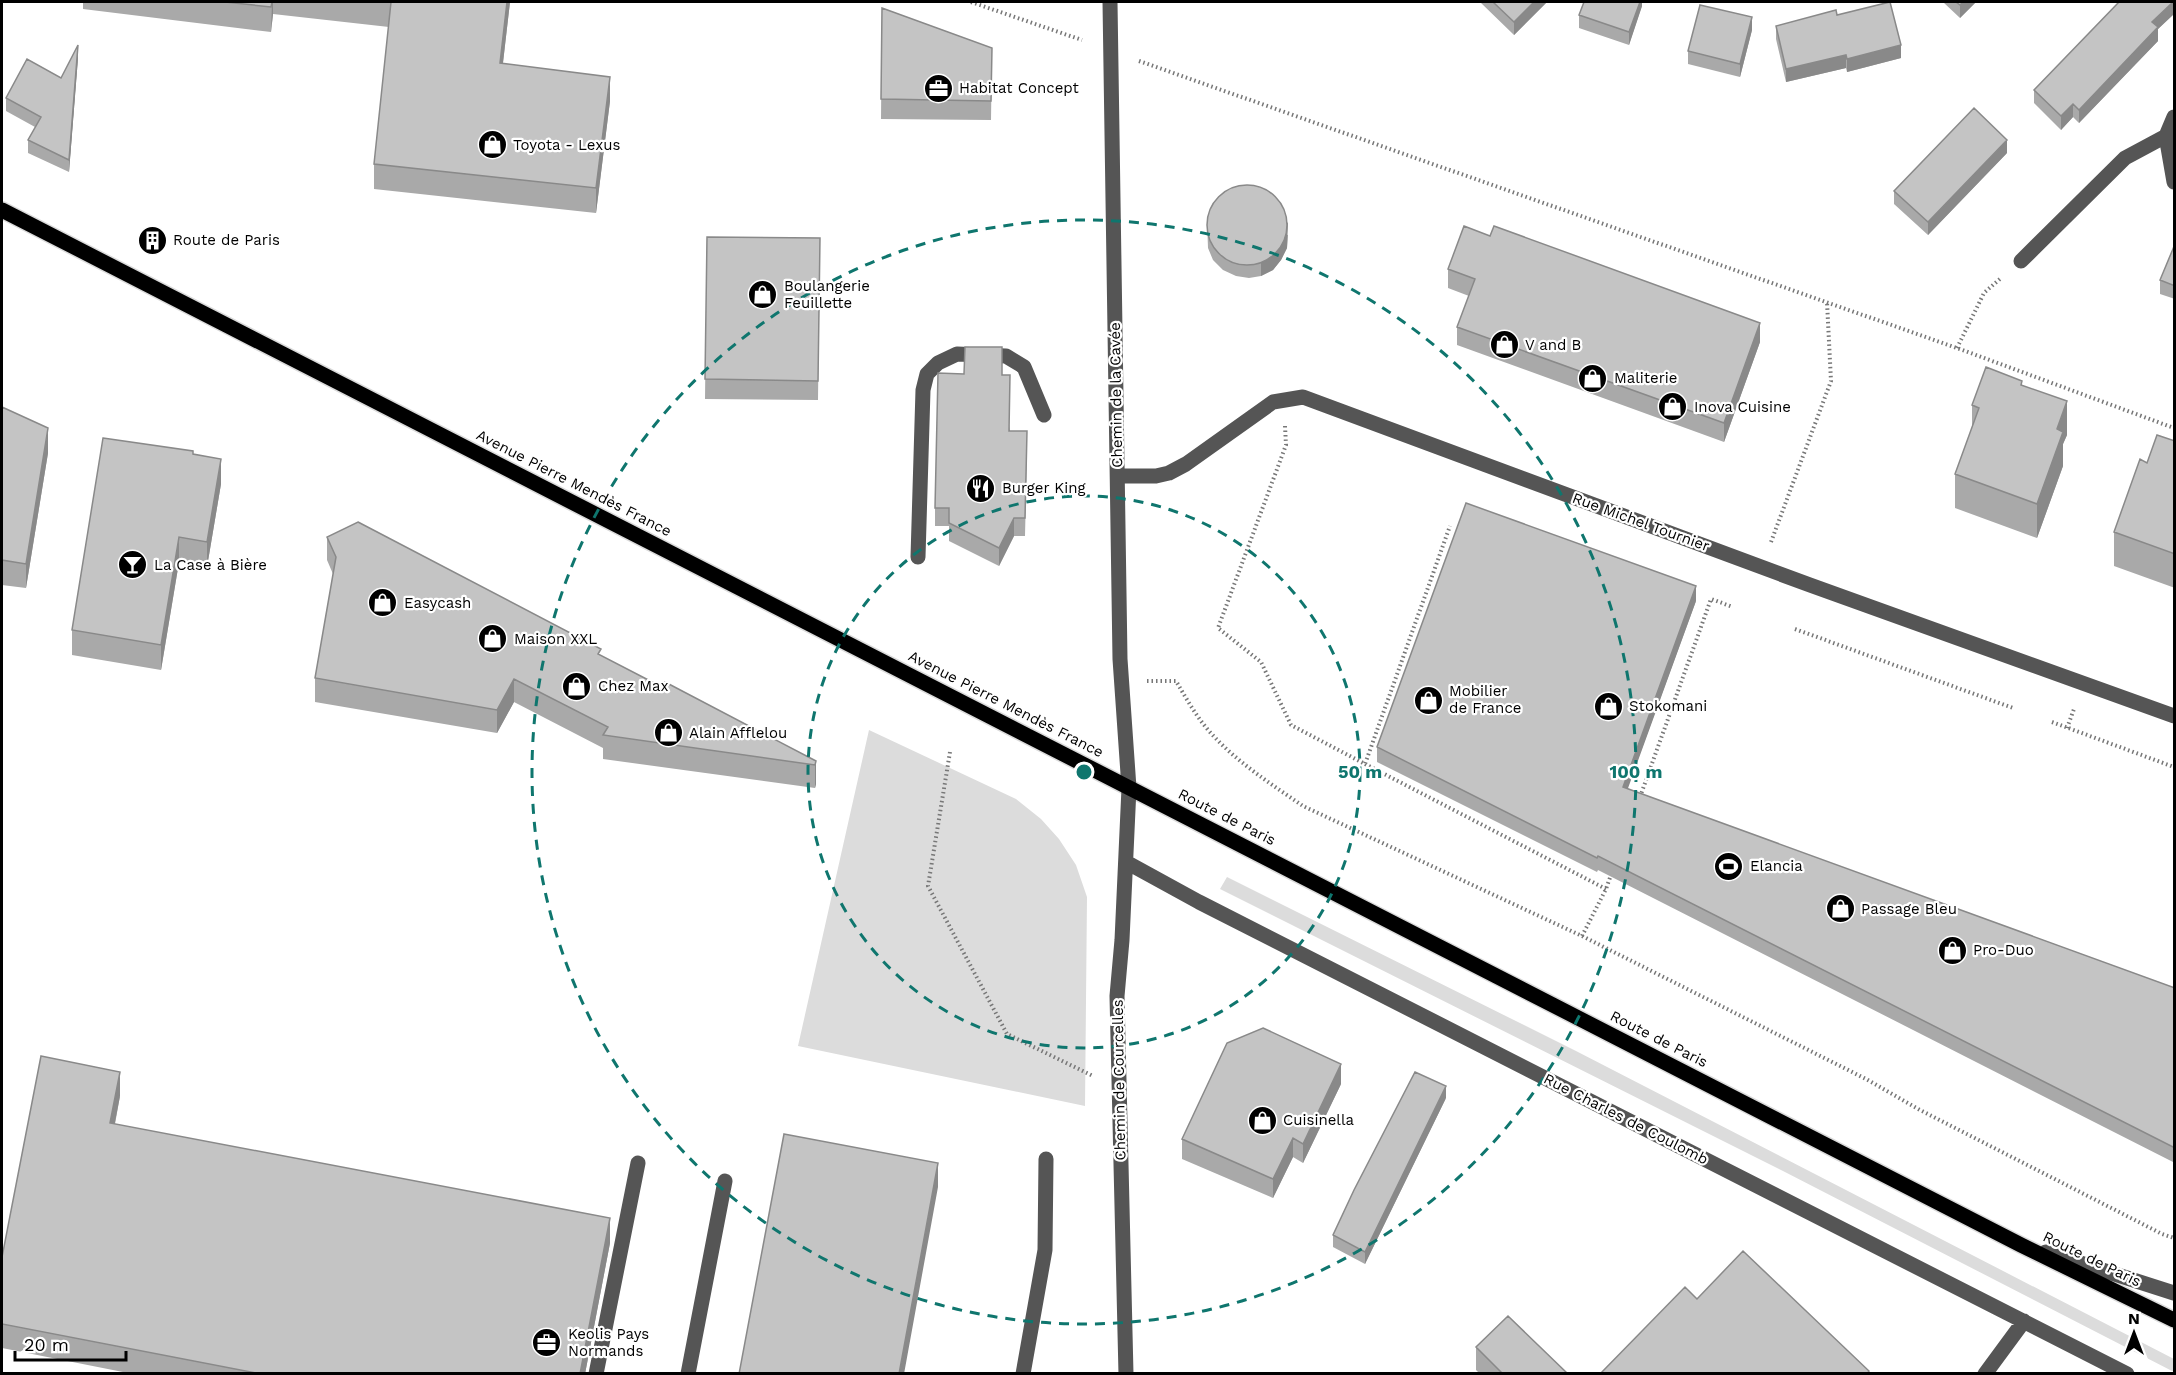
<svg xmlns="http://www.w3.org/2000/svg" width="2176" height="1375" viewBox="0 0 2176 1375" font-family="'Work Sans',sans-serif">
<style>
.green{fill:#dcdcdc}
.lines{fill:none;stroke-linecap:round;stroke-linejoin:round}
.major-casing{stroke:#dbdbdb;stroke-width:18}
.path{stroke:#777;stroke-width:4;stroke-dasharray:1.5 3;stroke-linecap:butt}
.minor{stroke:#555;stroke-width:15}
.major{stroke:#000;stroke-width:15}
.wall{fill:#a9a9a9}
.shaded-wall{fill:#898989}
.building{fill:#c4c4c4;stroke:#898989;stroke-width:1.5}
.ring{fill:none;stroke:#0f766e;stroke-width:3;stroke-dasharray:10 8}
.labels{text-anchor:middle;stroke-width:4.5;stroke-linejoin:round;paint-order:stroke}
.poi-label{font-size:15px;fill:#000;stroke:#fff;text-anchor:start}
.street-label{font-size:15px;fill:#000;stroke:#fff}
.centre{fill:#0f766e;stroke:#fff;stroke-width:3}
.ring-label{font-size:18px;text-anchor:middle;font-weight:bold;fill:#0f766e;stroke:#fff;stroke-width:4.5;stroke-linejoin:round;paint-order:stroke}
</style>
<rect width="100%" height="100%" fill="#fff"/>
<path class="green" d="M869 730 1016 799 1041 819 1059 839 1076 865 1087 897 1085 1106 798 1046Z
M1227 877 1576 1051 2174 1359V1372L1783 1171 1220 889Z"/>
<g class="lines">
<defs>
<path id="major" d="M2 210 2021 1245 2174 1320"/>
</defs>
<use href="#major" class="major-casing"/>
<path class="path" d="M971 2 1082 40
M1139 61 1957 348 2174 428
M1957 348 1984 293 2002 277
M1285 426 1286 445 1218 628 1261 662 1291 725 1365 764 1450 526
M1771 542 1831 381 1827 302
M1795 629 2013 708
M1147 681H1176C1186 698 1196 716 1209 731 1235 761 1271 784 1303 806L1582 936 1866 1079 1920 1110 2162 1234 2174 1238
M2052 722 2174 767
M2067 728 2074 709
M950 752 928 886 1007 1034 1093 1076
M1365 764 1606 889
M1640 797 1711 599 1733 607
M1582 936 1606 889 1612 872"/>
<path class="minor" d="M1110 2 1120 659 1129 788 1122 940 1117 996 1126 1374
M2174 117 2166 136 2174 182
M2021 261 2125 158 2166 136
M1118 476H1156L1169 473 1186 464 1273 402 1303 397 1810 585 2174 716
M918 557 923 390 927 374 938 363 957 354 1006 356 1024 367 1044 415
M1126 862 1199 902 2127 1374
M2046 1252 2174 1293
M596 1374 638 1163
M688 1374 725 1181
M1023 1374 1045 1250 1046 1159
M1985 1374 2024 1321"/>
<use href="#major" class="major"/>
</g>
<path class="wall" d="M83 2H510L503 63 610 101 596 213 374 189V164L389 27 273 14 271 32 83 9Z
M1480 2H1546V3L1514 35Z
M1642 2V6L1629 45 1579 28V15Z
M1943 2H1976L1960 18Z
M2175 2V13L2158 29V41L2079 123 2073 117 2061 130 2034 103V90Z
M882 8 992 48 991 120 881 119Z
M1837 15 1901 58 1847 72 1846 68 1786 82 1776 39V26Z
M1752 30 1740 77 1688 64V51Z
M78 58 69 172 28 153V140L35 127 6 111V98L61 78Z
M2007 153 1928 235 1894 204V191Z
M1207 221 1288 235 1287 248 1281 260 1273 270 1261 276 1249 278 1236 276 1223 270 1213 260 1208 248Z
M707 237 820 238 818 400 705 399Z
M2175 244V299L2160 294V280Z
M1448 269 1760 342 1724 442 1457 345V327L1469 296 1448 288Z
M1002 375 1010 431 1027 450 1025 536H1014L999 566 949 541V526H935V508Z
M2022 385 2067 435 2063 444V466L2037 538 1955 508V474L1972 429V405Z
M2 407 48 453 26 588 2 585Z
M2175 441V588L2114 566V532L2147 463Z
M193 455 221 484 207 567 179 562 161 670 72 655V630Z
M327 537 601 656 660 686 816 761V784L815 788 603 759V748L514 702 497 733 315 702V678L333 574 327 560Z
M1696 601 1627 789 2175 988V1163L1598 870 1597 872 1377 762V747Z
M1341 1084 1303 1163 1293 1157 1273 1198 1182 1159V1139Z
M120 1096 115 1124 610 1243 585 1374H133L2 1348V1257Z
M1446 1098 1365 1264 1333 1247V1235Z
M1476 1347 1568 1374H1480L1476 1370Z"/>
<path class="shaded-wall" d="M272 2H273V14L271 32Z
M507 2H510L500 88V63Z
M1534 2H1546V3L1514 35V22Z
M1640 2H1642V6L1629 45V32Z
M1963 2H1976L1960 18V5Z
M2173 2H2175V13L2158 29V41L2079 123V110L2152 22Z
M1752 17V30L1740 77V64Z
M78 45V58L69 172V160Z
M1901 45V58L1847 72V59Z
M1846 55V68L1786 82V69Z
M610 77V101L596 213V188Z
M2073 104V117L2061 130V116Z
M2007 140V153L1928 235V222Z
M1288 222 1287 248 1281 260 1273 270 1261 276V263Z
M1760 323V342L1724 442V423Z
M2067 401V435L2063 444V466L2037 538V504L2057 429Z
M48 428V453L26 588V564Z
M221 459V484L207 567V542Z
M1014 518V536L999 566V548Z
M179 537V562L161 670V645Z
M1696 586V601L1623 802V787Z
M514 679V702L497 733V710Z
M816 761V784L815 788V765Z
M1341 1064V1084L1303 1163V1144Z
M120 1072V1096L110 1148V1123Z
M1446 1086V1098L1365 1264V1252Z
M1293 1138V1157L1273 1198V1179Z
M938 1163V1187L904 1374H899Z
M610 1218V1243L585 1374H580Z"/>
<path class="building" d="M225 2H272L271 7Z
M384 2H507L500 63 610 77 596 188 374 164 391 2Z
M1493 2H1534L1514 22Z
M1584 2H1640L1629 32 1579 15Z
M1890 2 1901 45 1847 59 1846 55 1786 69 1776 26 1836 10 1837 15Z
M1956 2H1963L1960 5Z
M2119 2H2173L2152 22 2158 27 2079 110 2073 104 2061 116 2034 90Z
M1700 5 1752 17 1740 64 1688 51Z
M882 8 992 48 991 101 881 99Z
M78 45 69 160 28 140 41 117 6 98 27 59 61 78Z
M1974 108 2007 140 1928 222 1894 191Z
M1207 225a40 40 0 1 1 80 0a40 40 0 1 1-80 0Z
M1464 226 1490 236 1494 226 1760 323 1724 423 1457 327 1475 279 1448 269Z
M707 237 820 238 818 381 705 379Z
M2175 244V286L2160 280Z
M965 347H1002V375H1010L1009 431H1027L1025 518H1014L999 548 949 523V508H935L938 373 964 374Z
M1986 367 2022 381 2021 385 2067 401 2057 429 2063 432 2037 504 1955 474 1979 408 1972 405Z
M2 407 48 428 26 564 2 560Z
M2157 435 2175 441V554L2114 532 2140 459 2147 463Z
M103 438 193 451V454L221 459 207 542 179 537 161 645 72 630Z
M1466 503 1696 586 1623 787 2175 988V1148L1598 856 1597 858 1377 747Z
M358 522 601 649 598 654 660 686 665 682 816 761 815 765 603 735 608 727 514 679 497 710 315 678 336 557 327 537Z
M1263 1028 1341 1064 1303 1144 1293 1138 1273 1179 1182 1139 1227 1043Z
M41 1056 120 1072 110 1123 610 1218 580 1374H261L2 1324V1257Z
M1415 1072 1446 1086 1365 1252 1333 1235 1354 1190Z
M784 1134 938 1163 899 1374H739Z
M1743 1251 1869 1371 1867 1374H1600L1685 1287 1697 1299Z
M1508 1316 1568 1374H1503L1476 1347Z"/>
<g class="ring">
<circle cx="1084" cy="772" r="276"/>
<circle cx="1084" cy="772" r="552"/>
</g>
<defs>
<symbol id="office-disc" viewBox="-11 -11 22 22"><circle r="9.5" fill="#000" stroke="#fff"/><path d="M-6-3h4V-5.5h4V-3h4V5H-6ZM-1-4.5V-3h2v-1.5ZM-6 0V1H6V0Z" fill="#fff"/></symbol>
<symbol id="shop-disc" viewBox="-11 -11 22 22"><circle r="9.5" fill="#000" stroke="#fff"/><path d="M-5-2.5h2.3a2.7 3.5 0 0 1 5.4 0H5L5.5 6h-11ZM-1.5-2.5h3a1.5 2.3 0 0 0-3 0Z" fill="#fff"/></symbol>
<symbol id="building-disc" viewBox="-11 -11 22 22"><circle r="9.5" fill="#000" stroke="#fff"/><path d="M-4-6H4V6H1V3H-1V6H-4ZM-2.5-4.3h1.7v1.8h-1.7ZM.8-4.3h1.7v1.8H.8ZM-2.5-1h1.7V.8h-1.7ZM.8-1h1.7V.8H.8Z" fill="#fff"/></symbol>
<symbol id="restaurant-disc" viewBox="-11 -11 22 22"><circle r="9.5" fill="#000" stroke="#fff"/><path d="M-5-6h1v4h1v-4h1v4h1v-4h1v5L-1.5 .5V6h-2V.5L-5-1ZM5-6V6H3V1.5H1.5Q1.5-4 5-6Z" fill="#fff"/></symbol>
<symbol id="bar-disc" viewBox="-11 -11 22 22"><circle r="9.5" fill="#000" stroke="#fff"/><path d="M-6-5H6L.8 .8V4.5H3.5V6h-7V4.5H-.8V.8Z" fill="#fff"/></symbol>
<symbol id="stadium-disc" viewBox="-11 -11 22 22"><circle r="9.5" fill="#000" stroke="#fff"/><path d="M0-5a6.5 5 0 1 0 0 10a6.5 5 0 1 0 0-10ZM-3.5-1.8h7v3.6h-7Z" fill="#fff"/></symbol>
</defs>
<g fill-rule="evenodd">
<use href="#office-disc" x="922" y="72" width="33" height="33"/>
<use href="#shop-disc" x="476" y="128" width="33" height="33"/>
<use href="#building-disc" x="136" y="224" width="33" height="33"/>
<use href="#shop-disc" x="746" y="278" width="33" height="33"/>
<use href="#shop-disc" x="1488" y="328" width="33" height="33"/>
<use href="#shop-disc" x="1576" y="362" width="33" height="33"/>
<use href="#shop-disc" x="1656" y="390" width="33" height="33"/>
<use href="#restaurant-disc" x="964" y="472" width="33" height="33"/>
<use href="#bar-disc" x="116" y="548" width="33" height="33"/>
<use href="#shop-disc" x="366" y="586" width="33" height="33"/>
<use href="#shop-disc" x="476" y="622" width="33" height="33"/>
<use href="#shop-disc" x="560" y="670" width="33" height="33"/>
<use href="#shop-disc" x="1412" y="684" width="33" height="33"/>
<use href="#shop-disc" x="1592" y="690" width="33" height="33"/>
<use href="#shop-disc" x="652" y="716" width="33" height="33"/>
<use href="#stadium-disc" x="1712" y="850" width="33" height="33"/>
<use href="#shop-disc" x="1824" y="892" width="33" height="33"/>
<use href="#shop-disc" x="1936" y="934" width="33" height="33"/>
<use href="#shop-disc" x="1246" y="1104" width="33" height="33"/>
<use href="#office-disc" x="530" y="1326" width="33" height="33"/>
</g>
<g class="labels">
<g class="poi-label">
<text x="959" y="93">Habitat Concept</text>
<text x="513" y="150">Toyota - Lexus</text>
<text x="173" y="245">Route de Paris</text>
<text x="784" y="291">Boulangerie<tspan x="784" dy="17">Feuillette</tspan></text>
<text x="1525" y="350">V and B</text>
<text x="1614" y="383">Maliterie</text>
<text x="1694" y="412">Inova Cuisine</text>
<text x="1002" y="493">Burger King</text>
<text x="154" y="570">La Case à Bière</text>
<text x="404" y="608">Easycash</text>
<text x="514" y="644">Maison XXL</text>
<text x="598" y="691">Chez Max</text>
<text x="1449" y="696">Mobilier<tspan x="1449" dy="17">de France</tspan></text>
<text x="1629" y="711">Stokomani</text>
<text x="689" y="738">Alain Afflelou</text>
<text x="1750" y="871">Elancia</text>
<text x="1861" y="914">Passage Bleu</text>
<text x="1973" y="955">Pro-Duo</text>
<text x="1283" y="1125">Cuisinella</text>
<text x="568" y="1339">Keolis Pays<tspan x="568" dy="17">Normands</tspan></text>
</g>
<g class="street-label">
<text transform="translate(1116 395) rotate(-91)" y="5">Chemin de la Cavée</text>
<text transform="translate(574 483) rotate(27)" y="5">Avenue Pierre Mendès France</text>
<text transform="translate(1641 522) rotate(20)" y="5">Rue Michel Tournier</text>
<text transform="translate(1006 704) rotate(27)" y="5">Avenue Pierre Mendès France</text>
<text transform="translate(1227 817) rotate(27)" y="5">Route de Paris</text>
<text transform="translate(1659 1039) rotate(27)" y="5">Route de Paris</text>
<text transform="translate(1119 1080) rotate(-91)" y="5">Chemin de Courcelles</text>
<text transform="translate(1626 1119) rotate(27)" y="5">Rue Charles de Coulomb</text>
<text transform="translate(2092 1259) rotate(26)" y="5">Route de Paris</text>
</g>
</g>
<circle cx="1084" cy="772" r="9" class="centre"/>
<g class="ring-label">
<text x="1360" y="778">50 m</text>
<text x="1636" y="778">100 m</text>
</g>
<rect width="2176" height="1375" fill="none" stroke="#000000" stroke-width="6"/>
<g transform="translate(2134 1333)" stroke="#ffffff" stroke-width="4.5" paint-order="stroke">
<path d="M0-4.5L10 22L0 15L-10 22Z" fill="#000000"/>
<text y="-9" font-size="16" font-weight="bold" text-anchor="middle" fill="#000000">N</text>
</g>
<path d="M15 1351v9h111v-9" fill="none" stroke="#000000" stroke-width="3"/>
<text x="24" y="1351" font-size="18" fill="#000000" stroke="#ffffff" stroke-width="4.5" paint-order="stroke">20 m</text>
</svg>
